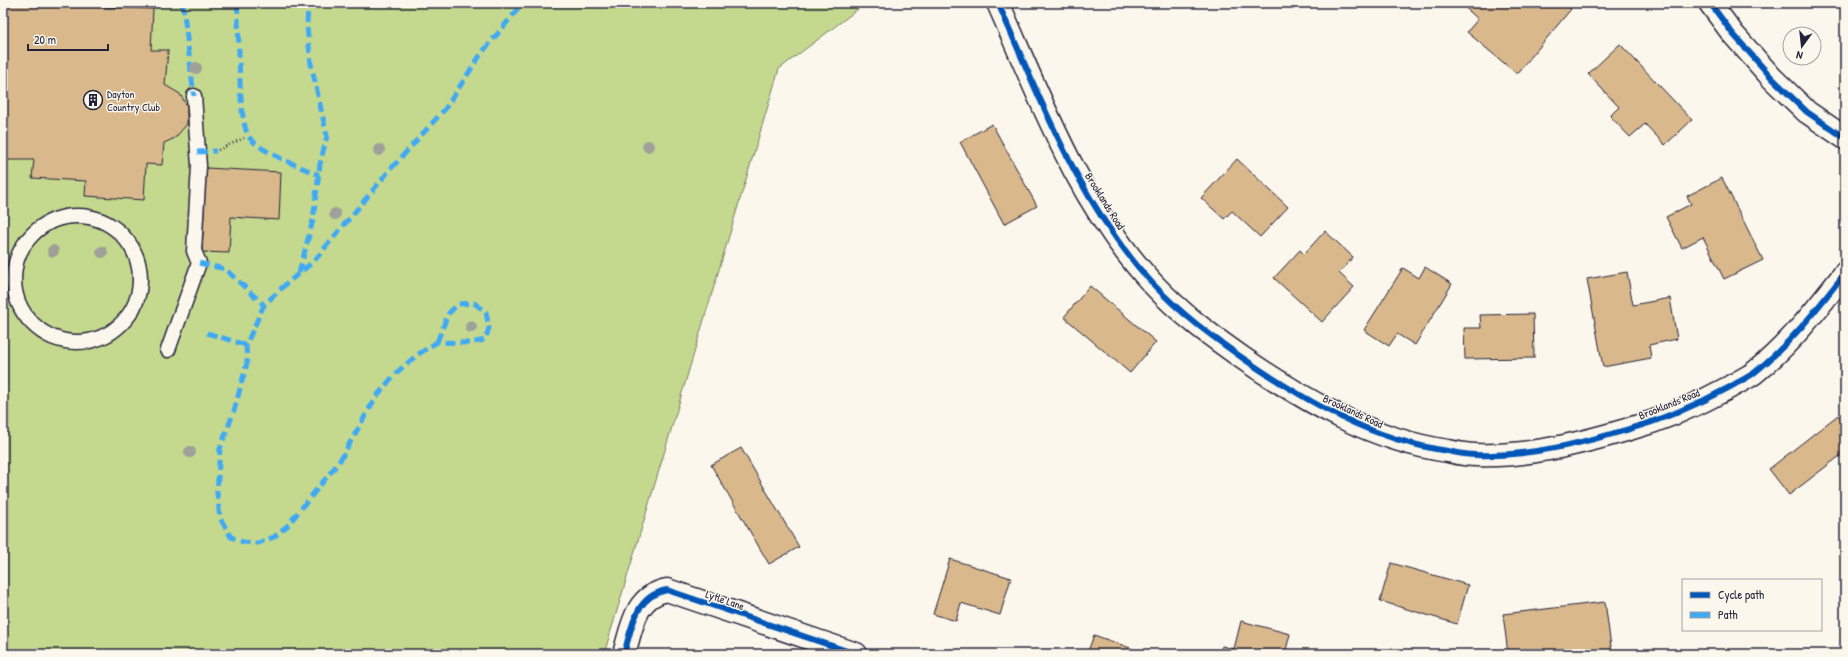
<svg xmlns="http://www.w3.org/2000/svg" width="1848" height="657" viewBox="0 0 1848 657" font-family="'Patrick Hand',sans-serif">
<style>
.green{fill:#c5d98e;stroke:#747e64}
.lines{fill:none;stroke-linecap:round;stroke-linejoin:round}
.stream{stroke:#6d8fb1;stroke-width:8}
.building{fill:#d9b88b;stroke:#22223b}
.service-casing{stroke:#22223b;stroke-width:17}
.minor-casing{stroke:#22223b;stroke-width:25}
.path{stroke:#22223b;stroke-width:2.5;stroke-dasharray:1 3;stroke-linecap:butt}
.service{stroke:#fbf7ec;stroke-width:14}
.minor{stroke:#fbf7ec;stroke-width:22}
.quiet{stroke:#3fa9f5;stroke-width:5;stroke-dasharray:10 5;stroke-linecap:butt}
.cycleway-casing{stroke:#fbf7ec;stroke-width:8}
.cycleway{stroke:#0057b8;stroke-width:6}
.tree{fill:#9fa098}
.labels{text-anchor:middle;stroke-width:3;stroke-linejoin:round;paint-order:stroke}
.poi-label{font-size:11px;fill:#22223b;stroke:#fbf7ec;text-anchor:start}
.street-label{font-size:11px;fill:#22223b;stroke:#fbf7ec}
</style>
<rect width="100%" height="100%" fill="#fbf7ec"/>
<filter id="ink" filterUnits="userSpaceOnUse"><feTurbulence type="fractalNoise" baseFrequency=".025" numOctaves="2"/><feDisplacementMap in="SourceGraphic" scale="8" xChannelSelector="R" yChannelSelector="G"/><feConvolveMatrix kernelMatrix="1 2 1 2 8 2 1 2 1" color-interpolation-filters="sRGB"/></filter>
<g filter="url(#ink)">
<path class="green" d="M3 3H866L779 69 604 654H3Z"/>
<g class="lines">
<path class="stream" d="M1841 3 1845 7"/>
</g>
<path class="building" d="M3 3H57V5L153 9 151 50H168L165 85 180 94 187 106V124L175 138 164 143 162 165 146 164 144 200 85 196 86 181 32 178 34 160H3Z
M1460 3H1564L1571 9 1517 74 1467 32 1478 19Z
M1620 44 1692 120 1665 145 1645 124 1630 137 1610 116 1619 107 1588 74Z
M992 124 1037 206 1004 224 960 142Z
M1237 159 1288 207 1260 237 1232 211 1224 219 1201 198Z
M206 168 281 172 279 220 231 217 229 253 202 252Z
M1722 178 1763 260 1724 279 1703 237 1682 248 1666 217 1691 204 1687 196Z
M1325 231 1353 257 1339 273 1354 287 1322 322 1274 278 1300 250 1304 254Z
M1425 267 1452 284 1415 345 1397 334 1389 346 1364 330 1403 268 1419 278Z
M1627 272 1633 305 1670 298 1677 339 1649 345 1651 358 1603 367 1587 279Z
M1090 286 1156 342 1130 373 1064 317Z
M1533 314 1534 358 1465 359 1464 328H1481L1480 315Z
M1838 415 1845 425V452L1789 495 1769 469Z
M741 448 799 547 769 564 711 465Z
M950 559 1011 578 1000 615 961 603 956 621 933 614Z
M1391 563 1468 585 1457 624 1380 601Z
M1605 602 1612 654H1508L1503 614Z
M1241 621 1290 634 1285 654H1220L1222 646 1234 649Z
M1094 635 1147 654H1087Z"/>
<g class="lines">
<defs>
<path id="service" d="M14 279a63 63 0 1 1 126 0a63 63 0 1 1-126 0Z
M168 350 199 263 194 251 199 166 194 96"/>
<path id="minor" d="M998 3C1041 100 1079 204 1153 284 1181 314 1210 335 1244 359 1307 402 1372 440 1448 451 1457 453 1466 455 1476 455 1526 457 1578 444 1626 430 1662 420 1697 405 1730 387 1738 382 1747 378 1754 373 1790 344 1817 309 1845 273
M1710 3 1733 34 1772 78 1807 112 1845 138
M624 654C632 627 635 596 667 590L856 654"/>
</defs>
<use href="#service" class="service-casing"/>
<use href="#minor" class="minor-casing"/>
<path class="path" d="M218 150 244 138"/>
<use href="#service" class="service"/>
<use href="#minor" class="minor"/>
<path class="quiet" d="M181 3 183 5 194 96
M237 3C240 29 237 120 249 137 260 152 301 167 319 175
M197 152 216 151
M199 263 225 269 264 305
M299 273 313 220 320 164 327 136 311 64 307 27 308 3
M207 333 246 345
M437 342 448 314 458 304 474 303 486 312 489 328 485 340 470 343 437 342 417 355 395 374 376 397 339 462 287 526 274 537 258 543 243 542 231 537 220 518 217 493 220 449 234 411 247 363 246 345 264 305 286 284 314 261 388 172 445 109 481 54 523 3"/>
<defs>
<path id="cycleway" d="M998 3C1041 100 1079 204 1153 284 1181 314 1210 335 1244 359 1307 402 1372 440 1448 451 1457 453 1466 455 1476 455 1526 457 1578 444 1626 430 1662 420 1697 405 1730 387 1738 382 1747 378 1754 373 1790 344 1817 309 1845 273
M1710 3 1733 34 1772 78 1807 112 1845 138
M624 654C632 627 635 596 667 590L856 654"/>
</defs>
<use href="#cycleway" class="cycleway-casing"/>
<use href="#cycleway" class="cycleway"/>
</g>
<g class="tree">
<circle cx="196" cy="68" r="6"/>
<circle cx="648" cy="146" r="6"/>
<circle cx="379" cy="150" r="6"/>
<circle cx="335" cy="214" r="6"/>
<circle cx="53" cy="251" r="6"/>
<circle cx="102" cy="252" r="6"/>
<circle cx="471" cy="327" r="6"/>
<circle cx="190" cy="452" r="6"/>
</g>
</g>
<defs>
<symbol id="building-ring" viewBox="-11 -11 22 22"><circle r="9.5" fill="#fbf7ec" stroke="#22223b" stroke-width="1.5"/><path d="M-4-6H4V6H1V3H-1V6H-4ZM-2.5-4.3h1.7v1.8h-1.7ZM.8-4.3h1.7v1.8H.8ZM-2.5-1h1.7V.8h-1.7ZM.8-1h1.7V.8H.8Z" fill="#22223b"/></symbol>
</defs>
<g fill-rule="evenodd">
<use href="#building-ring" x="82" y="89" width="22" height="22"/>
</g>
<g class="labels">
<g class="poi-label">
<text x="107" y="98">Dayton<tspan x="107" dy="13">Country Club</tspan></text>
</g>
<g class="street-label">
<text transform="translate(1105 201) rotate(58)" y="4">Brooklands Road</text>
<text transform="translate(1669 404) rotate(-22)" y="4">Brooklands Road</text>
<text transform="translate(1353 411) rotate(25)" y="4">Brooklands Road</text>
<text transform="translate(725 600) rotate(19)" y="4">Lytle Lane</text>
</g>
</g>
<rect width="1848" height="657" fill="none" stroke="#fbf7ec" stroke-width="16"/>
<rect x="8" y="8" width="1832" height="641" fill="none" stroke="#22223b" stroke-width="1.5" filter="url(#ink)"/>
<rect x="1682" y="579" width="140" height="52" fill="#fbf7ec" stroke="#a4a2a5"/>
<rect x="1690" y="592" width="20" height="6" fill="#0057b8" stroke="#a4a2a5"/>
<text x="1718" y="599" font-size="12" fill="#22223b">Cycle path</text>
<rect x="1690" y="612" width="20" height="6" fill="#3fa9f5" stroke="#a4a2a5"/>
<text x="1718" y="619" font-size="12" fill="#22223b">Path</text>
<g transform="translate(1802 46) rotate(195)"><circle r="19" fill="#fbf7ec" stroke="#a4a2a5"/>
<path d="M0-3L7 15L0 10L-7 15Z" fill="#22223b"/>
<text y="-6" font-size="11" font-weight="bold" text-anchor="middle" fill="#22223b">N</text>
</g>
<path d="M28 44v6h80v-6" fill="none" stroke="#22223b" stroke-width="2"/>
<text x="34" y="44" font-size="12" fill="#22223b" stroke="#fbf7ec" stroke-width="3" paint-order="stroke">20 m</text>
</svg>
